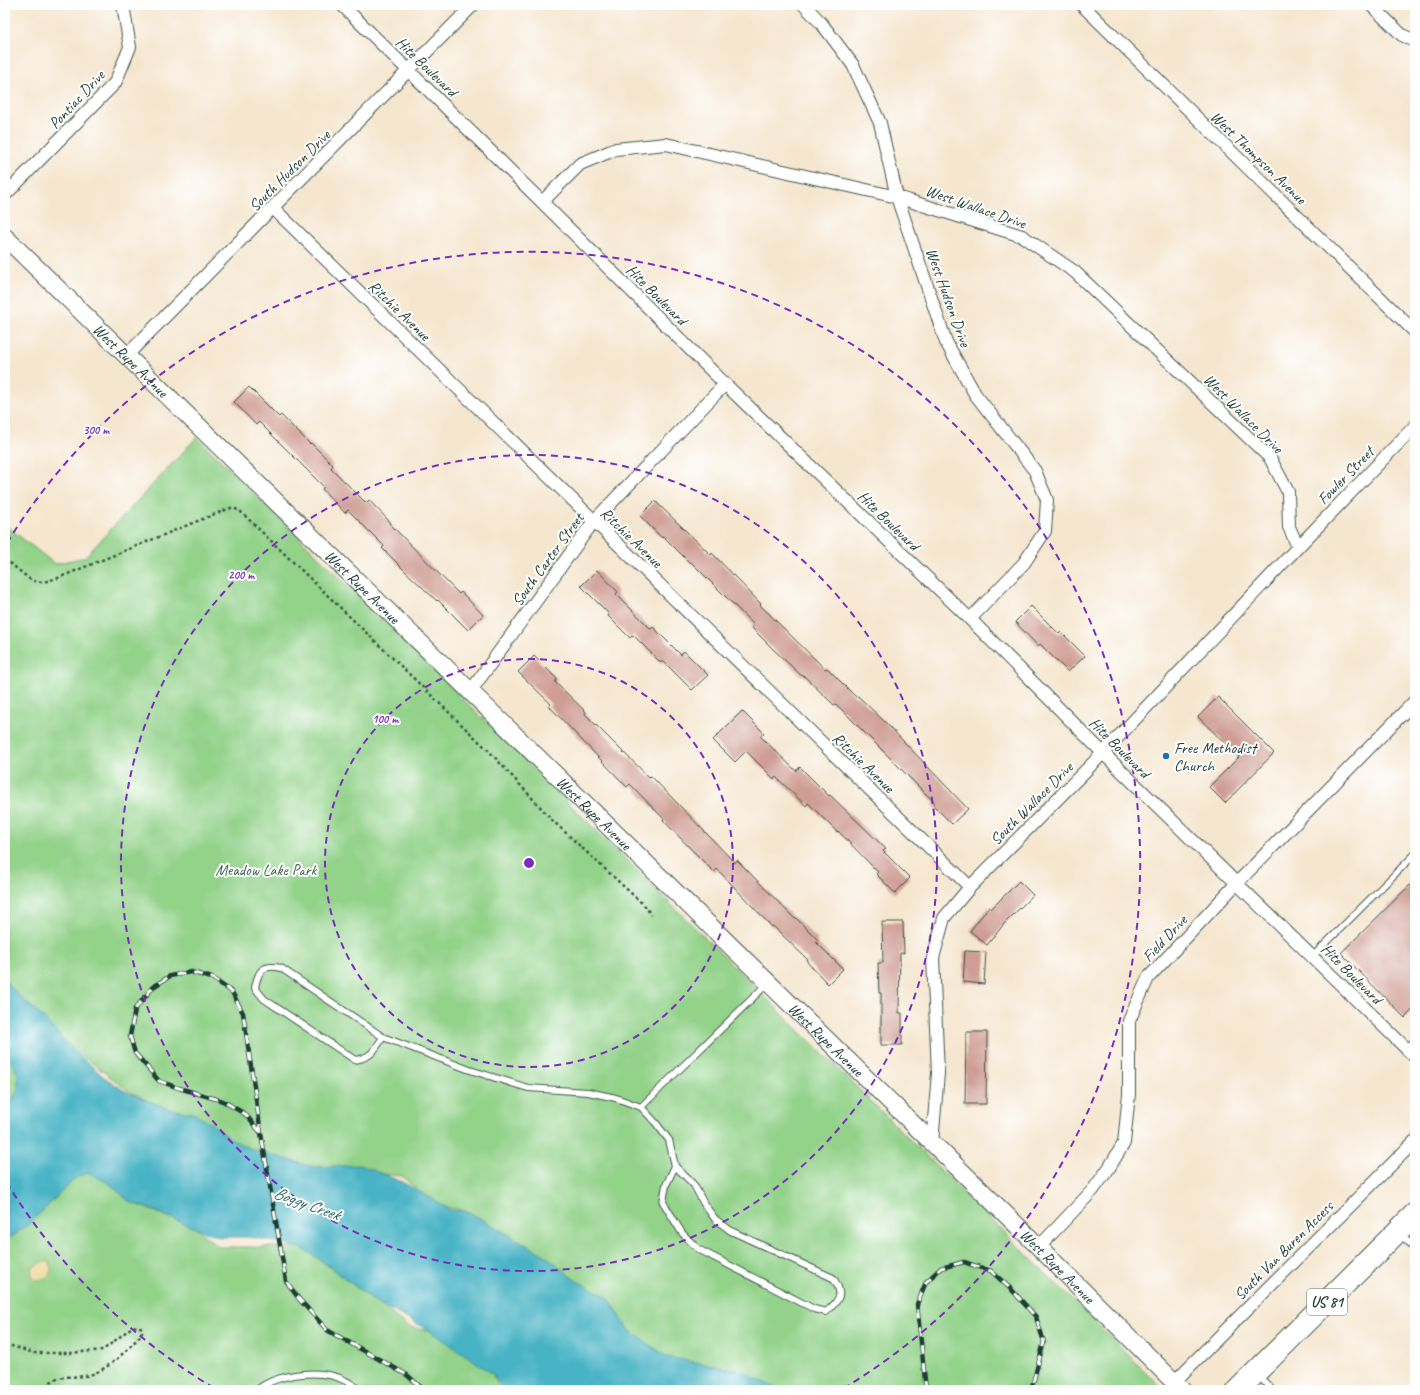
<svg xmlns="http://www.w3.org/2000/svg" width="1420" height="1395" viewBox="0 0 1420 1395" font-family="Caveat,sans-serif">
<style>
.green{fill:#92d289;stroke:#58885e}
.sand{fill:#eeda9e;stroke:#868c69}
.water{fill:#47b3c5;stroke:#33787c}
.building{fill:#cf9d93}
.lines{fill:none;stroke-linecap:round;stroke-linejoin:round}
.lane-casing{stroke:#3f564b;stroke-width:8}
.street-casing{stroke:#3f564b;stroke-width:14}
.secondary-casing{stroke:#3f564b;stroke-width:19}
.highway-casing{stroke:#3f564b;stroke-width:24}
.path{stroke:#3f564b;stroke-width:2.5;stroke-dasharray:3 3;stroke-linecap:butt}
.lane{stroke:#fff;stroke-width:6}
.street{stroke:#fff;stroke-width:12}
.secondary{stroke:#fff;stroke-width:17}
.highway{stroke:#fff;stroke-width:22}
.rail-casing{stroke:#1f3d34;stroke-width:4.5}
.rail{stroke:#fff;stroke-width:3;stroke-dasharray:9;stroke-linecap:butt}
.ring{fill:none;stroke:#7b2cbf;stroke-width:2;stroke-dasharray:7 5}
.poi-dot{fill:#1f6fb2;stroke:#fff;stroke-width:1.5}
.labels{text-anchor:middle;stroke-width:4;stroke-linejoin:round;paint-order:stroke}
.shield{fill:#fff;stroke:#627771;stroke-width:1}
.shield-label{font-size:15px;font-weight:bold;fill:#1f3d34}
.street-label{font-size:16px;fill:#1f3d34;stroke:#fff}
.poi-label{font-size:16px;fill:#1f3d34;stroke:#fff;text-anchor:start}
.park-label{font-size:16px;fill:#3c6249;stroke:#fff}
.water-label{font-size:17px;font-style:italic;fill:#2d6667;stroke:#fff}
.centre{fill:#7b2cbf;stroke:#fff;stroke-width:2}
.ring-label{font-size:12px;text-anchor:middle;font-weight:bold;fill:#7b2cbf;stroke:#fff;stroke-width:4;stroke-linejoin:round;paint-order:stroke}
</style>
<rect width="100%" height="100%" fill="#fff"/>
<filter id="ink" filterUnits="userSpaceOnUse"><feTurbulence type="fractalNoise" baseFrequency=".025" numOctaves="2"/><feDisplacementMap in="SourceGraphic" scale="8" xChannelSelector="R" yChannelSelector="G"/><feConvolveMatrix kernelMatrix="1 2 1 2 8 2 1 2 1" color-interpolation-filters="sRGB"/></filter>
<filter id="wash" filterUnits="userSpaceOnUse"><feTurbulence type="fractalNoise" baseFrequency=".012" numOctaves="4" result="noise"/><feDisplacementMap in="SourceGraphic" scale="16" xChannelSelector="R" yChannelSelector="G"/><feGaussianBlur stdDeviation="0.9" result="paint"/><feColorMatrix in="noise" values="0 0 0 0 0 0 0 0 0 0 0 0 0 0 0 0 0 1.4 0 .05"/><feComposite in="paint" operator="in"/></filter>
<g filter="url(#wash)">
<rect width="100%" height="100%" fill="#f5e6cf"/>
<path class="green" d="M197 437 1164 1390H778L714 1368 667 1357 629 1330 608 1297 575 1280 546 1256 467 1211 433 1205 402 1176 279 1164 186 1122 126 1089 79 1053 54 1038 47 1022 34 1009 16 999 5 978V525L55 564 85 557Z
M5 1053 25 1072 92 1172 104 1179 130 1202 194 1227 219 1247H303L409 1327 430 1331 461 1351 492 1373 500 1390H5Z"/>
<path class="sand" d="M45 1261H49C54 1273 49 1279 36 1280L32 1276 31 1268Z"/>
<path class="water" d="M5 981 23 1000 37 1011 70 1047 103 1076 123 1090 166 1108 193 1113 212 1124 231 1139 251 1149 314 1167 360 1165 400 1181 440 1203 450 1210 467 1211 546 1256 575 1280 608 1297 629 1330 667 1357 742 1371 780 1390H503L492 1373 430 1331 376 1302 340 1274 316 1257 299 1247 262 1239 247 1237H220L202 1231 155 1211 130 1202 110 1184 89 1173 81 1175 75 1179 30 1223 5 1242V1111L18 1090V1074L5 1052Z"/>
<g id="blocks">
<path class="building" d="M249 387 279 417 281 415 310 444 311 443 333 465 331 468 366 503 369 500 391 523 390 524 459 594 461 592 483 615 468 630 438 600 437 601 405 571 382 548 384 546 348 510 345 513 322 489 324 487 259 422 256 425 234 402Z
M655 501 711 555 712 553 761 604 760 605 825 669 827 668 856 697 858 696 887 724 968 809 952 824 933 805 935 803 836 704 834 705 803 675 802 676 775 651 751 627 754 625 691 562 690 563 663 536 662 538 640 516Z
M597 570 618 592 616 594 651 629 653 627 681 655 684 651 708 675 692 690 663 661 661 663 633 635 630 638 608 616 609 614 581 586Z
M1031 606 1059 634 1061 632 1085 656 1068 672 1040 644 1038 646 1015 622Z
M534 656 557 679 555 682 586 712 585 714 620 749 649 777 651 776 735 863 737 860 794 918 795 917 818 940 816 942 843 969 828 984 807 962 808 960 773 926 772 927 717 869 714 872 691 849 663 820 664 819 630 784 627 787 549 706 551 704 518 672Z
M1218 697 1274 753 1225 803 1209 787 1239 757 1198 717Z
M742 711 764 733 760 736 796 771 800 767 829 796 830 795 886 849 883 851 910 878 895 893 876 874 878 872 838 831 837 832 808 803 806 806 776 777 774 779 746 751 735 762 713 740Z
M1415 880V1007L1405 1018 1341 953Z
M1019 881 1033 895 1004 924 987 945 970 931 989 907 991 909Z
M882 922H903L904 953H900L899 1013H902V1045H881V993H879L878 963H883Z
M965 951 986 952 984 984 963 982Z
M966 1032H987L986 1104H965Z"/>
</g>
</g>
<g filter="url(#ink)">
<use href="#blocks" fill-opacity="0" stroke="#3f564b" stroke-width="1"/>
<g class="lines">
<defs>
<path id="lane" d="M1312 957 1415 854
M383 1037C374 1051 372 1057 355 1060L264 999 255 988C258 970 263 964 281 968L383 1037 470 1070 528 1088 588 1092 616 1098 641 1107 767 984
M1406 1049 1415 1040
M641 1107 655 1122 669 1140 675 1166
M675 1166 694 1185 704 1204 715 1219 731 1231 833 1278C844 1294 840 1300 826 1312L814 1309 698 1249 682 1233 663 1202 666 1185Z
M1400 1234 1415 1248
M1258 1375 1272 1390
M257 1390C278 1373 322 1368 346 1381 351 1383 355 1387 359 1390"/>
<path id="street" d="M342 5 542 202 725 384 970 619 1103 753 1415 1057
M804 5 822 24 853 65 880 123 897 197 946 342 975 394 1035 471 1047 500 1045 531 1024 563 970 619
M1082 5 1415 332
M1371 5 1402 35 1415 41
M5 195 115 83 130 47 123 5
M542 202 580 164 616 149 666 144 897 197 1022 236 1075 272 1270 458 1288 492 1289 527 1298 547
M273 208 970 887
M126 356 473 5
M470 692 593 522 725 384
M932 1143 938 1073 933 958 944 918 970 887 1103 753 1298 547 1415 426
M1039 1247 1093 1190 1109 1168 1124 1143 1129 1094V1021L1148 978 1237 883 1415 701
M1174 1382 1415 1141"/>
<g id="secondary">
<path id="s1" d="M5 237 1039 1247 1182 1390"/>
</g>
<path id="highway" d="M1238 1390 1415 1214"/>
</defs>
<use href="#lane" class="lane-casing"/>
<use href="#street" class="street-casing"/>
<use href="#secondary" class="secondary-casing"/>
<use href="#highway" class="highway-casing"/>
<path class="path" d="M5 559 32 581 43 582 58 578 210 516 231 508 239 510 489 751 554 822 645 906 651 915
M5 1344 34 1353H71L103 1350 132 1327 138 1326 142 1328V1334C128 1349 113 1365 95 1373 83 1379 67 1375 58 1378 52 1380 46 1386 40 1390"/>
<use href="#lane" class="lane"/>
<use href="#street" class="street"/>
<use href="#secondary" class="secondary"/>
<use href="#highway" class="highway"/>
<defs>
<path id="rail" d="M261 1133 243 1013 232 992 212 978 191 972 170 976 153 987 135 1009 130 1036 135 1053 159 1081 179 1088 223 1101 245 1114 261 1133 286 1281 299 1299 327 1330 407 1375 424 1390
M926 1390 917 1304 926 1282 941 1268 964 1262 991 1271 1012 1290 1036 1317 1044 1342 1031 1390"/>
</defs>
<use href="#rail" class="rail-casing"/>
<use href="#rail" class="rail"/>
</g>
</g>
<g class="ring">
<circle cx="529" cy="863" r="204"/>
<circle cx="529" cy="863" r="408"/>
<path d="M214 1388A612 612 0 0 1 7 1183M7 543A612 612 0 1 1 844 1388"/>
</g>
<circle class="poi-dot" cx="1166" cy="756" r="4"/>
<g class="labels">
<rect class="shield" x="1307" y="1289" width="40" height="26" rx="3"/>
<g class="shield-label">
<text x="1327" y="1307">US 81</text>
</g>
<g class="street-label">
<text transform="translate(427 66) rotate(44)" y="6">Hite Boulevard</text>
<text transform="translate(76 99) rotate(-47)" y="6">Pontiac Drive</text>
<text transform="translate(1259 157) rotate(44)" y="6">West Thompson Avenue</text>
<text transform="translate(289 170) rotate(-45)" y="6">South Hudson Drive</text>
<text transform="translate(976 206) rotate(19)" y="6">West Wallace Drive</text>
<text transform="translate(657 294) rotate(45)" y="6">Hite Boulevard</text>
<text transform="translate(949 297) rotate(70)" y="6">West Hudson Drive</text>
<text transform="translate(400 310) rotate(44)" y="6">Ritchie Avenue</text>
<text dy="6" stroke="none"><textPath href="#s1" startOffset="176">West Rupe Avenue</textPath></text>
<text transform="translate(1244 413) rotate(45)" y="6">West Wallace Drive</text>
<text transform="translate(1345 475) rotate(-46)" y="6">Fowler Street</text>
<text transform="translate(889 520) rotate(44)" y="6">Hite Boulevard</text>
<text transform="translate(632 537) rotate(44)" y="6">Ritchie Avenue</text>
<text transform="translate(547 559) rotate(-54)" y="6">South Carter Street</text>
<text dy="6" stroke="none"><textPath href="#s1" startOffset="500">West Rupe Avenue</textPath></text>
<text transform="translate(1120 747) rotate(45)" y="6">Hite Boulevard</text>
<text transform="translate(864 762) rotate(44)" y="6">Ritchie Avenue</text>
<text transform="translate(1031 803) rotate(-45)" y="6">South Wallace Drive</text>
<text dy="6" stroke="none"><textPath href="#s1" startOffset="824">West Rupe Avenue</textPath></text>
<text transform="translate(1164 938) rotate(-47)" y="6">Field Drive</text>
<text transform="translate(1352 973) rotate(45)" y="6">Hite Boulevard</text>
<text dy="6" stroke="none"><textPath href="#s1" startOffset="1148">West Rupe Avenue</textPath></text>
<text transform="translate(1283 1250) rotate(-45)" y="6">South Van Buren Access</text>
<text dy="6" stroke="none"><textPath href="#s1" startOffset="1472">West Rupe Avenue</textPath></text>
</g>
<g class="poi-label">
<text x="1174" y="753">Free Methodist<tspan x="1174" dy="18">Church</tspan></text>
</g>
<g class="park-label">
<text x="266" y="875">Meadow Lake Park</text>
</g>
<g class="water-label">
<text transform="translate(307 1203) rotate(20)" y="6">Boggy Creek</text>
</g>
</g>
<circle cx="529" cy="863" r="6" class="centre"/>
<g class="ring-label">
<text x="96" y="434">300 m</text>
<text x="241" y="579">200 m</text>
<text x="385" y="723">100 m</text>
</g>
<rect width="1420" height="1395" fill="none" stroke="#fff" stroke-width="20"/>
</svg>
